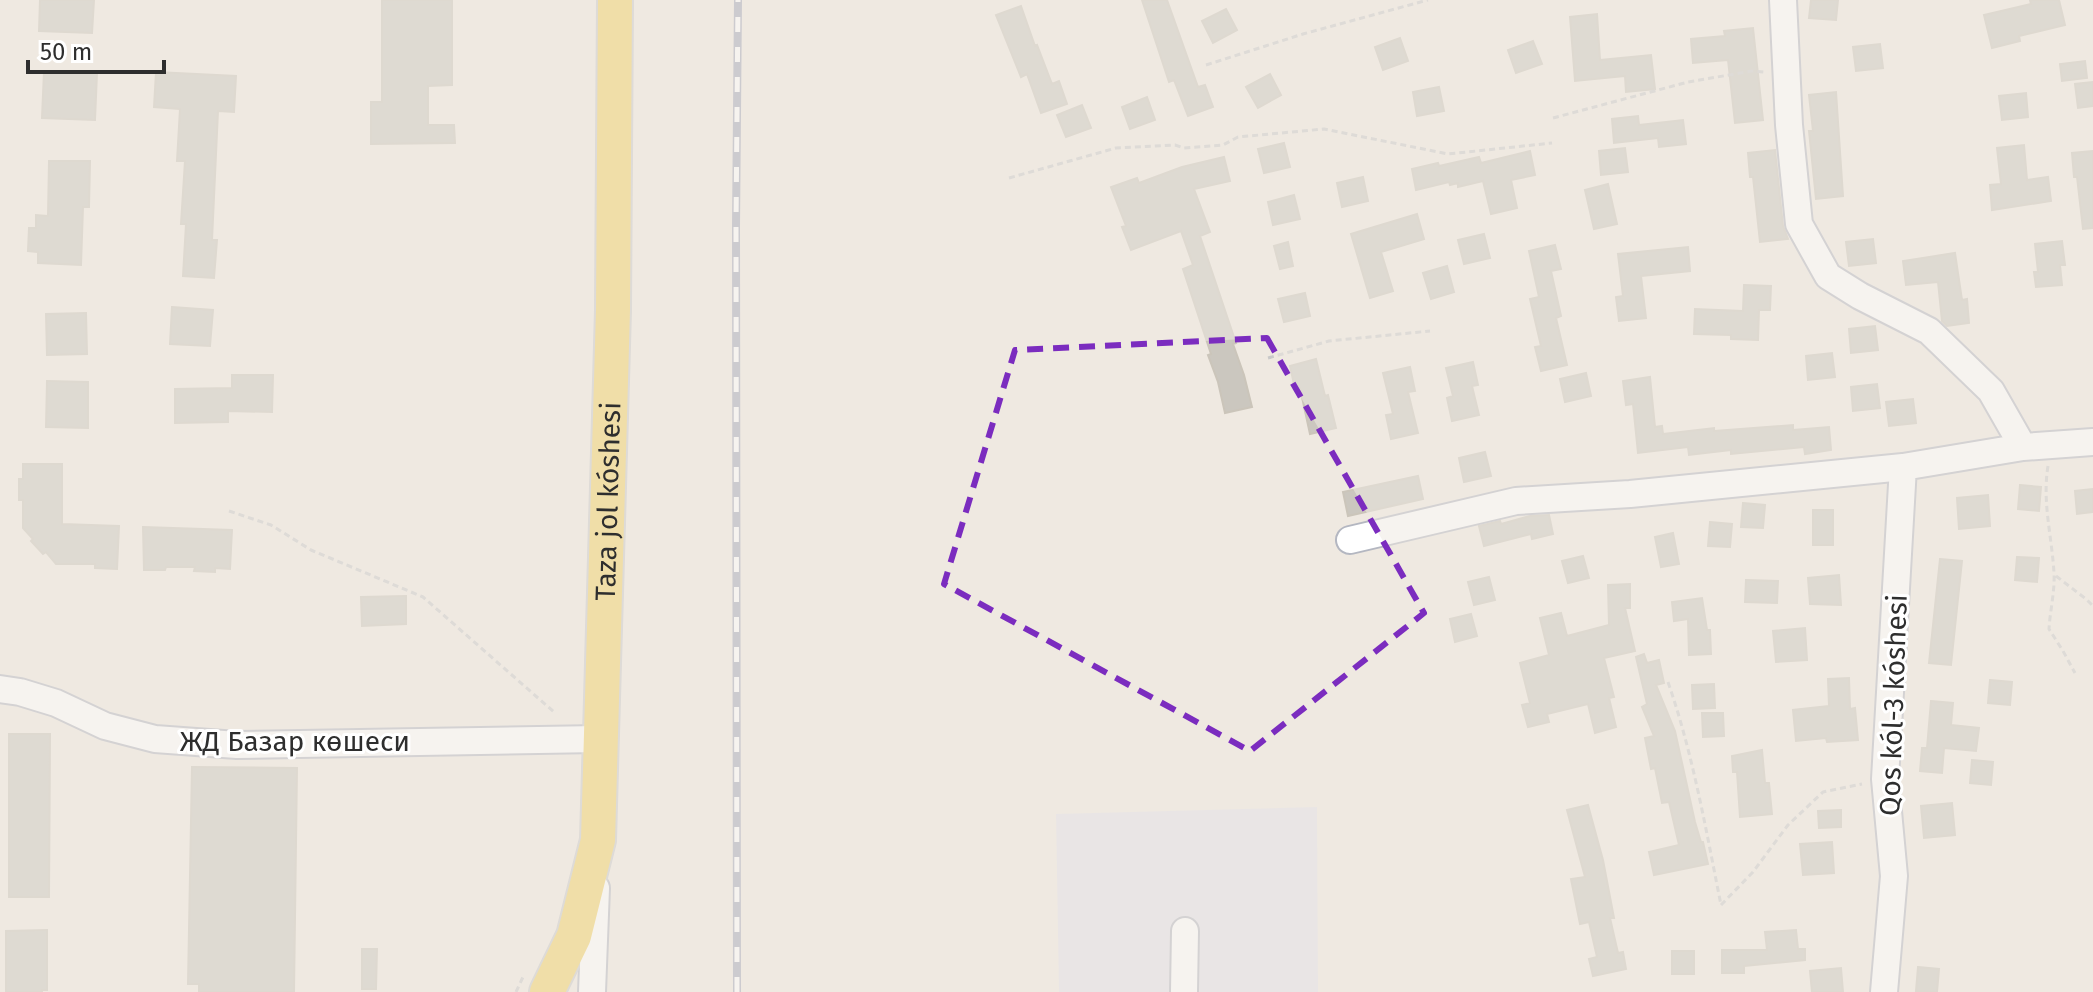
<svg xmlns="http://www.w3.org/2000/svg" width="2093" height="992" viewBox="0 0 2093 992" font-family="'Fira Sans',sans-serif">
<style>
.industrial{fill:#e3e1e8}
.building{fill:#cbc7bf;stroke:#cbc5ba;stroke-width:2}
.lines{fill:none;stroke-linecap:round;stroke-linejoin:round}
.minor-casing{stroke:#b4b7c1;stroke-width:30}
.major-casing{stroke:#c9c9c9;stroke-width:38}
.path{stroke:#c9c9c9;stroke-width:3;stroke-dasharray:6 4;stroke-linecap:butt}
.minor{stroke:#fff;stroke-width:26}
.major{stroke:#f2d163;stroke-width:34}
.rail-casing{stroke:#a3a6b8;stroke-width:8}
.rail{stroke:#fff;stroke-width:5;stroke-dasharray:15;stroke-linecap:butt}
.marked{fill:none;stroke:#7b2cbf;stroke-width:6;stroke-dasharray:16 10;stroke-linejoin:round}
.labels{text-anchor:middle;stroke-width:6;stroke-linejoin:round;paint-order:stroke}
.street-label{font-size:28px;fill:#2e2e2e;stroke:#fff}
</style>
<rect width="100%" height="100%" fill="#efe9e1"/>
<path class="industrial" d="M1317 807 1318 992H1059L1056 814Z"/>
<path class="building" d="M40 0H94L92 33 39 31Z
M382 0H452V85L428 86V125H454L455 143 371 144V102H382Z
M1142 0H1167L1198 87 1205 85 1213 107 1188 116 1174 80 1169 82Z
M1811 0H1838L1836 20 1809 18Z
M2030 0H2059L2065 25 2019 36 2020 41 1992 48 1984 15 2031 4Z
M1021 6 1035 46 1037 45 1052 84 1059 81 1067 104 1041 113 1027 74 1021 77 996 15Z
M1226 9 1237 30 1213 43 1202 21Z
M1597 14 1600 60 1651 55 1655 89 1626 92 1625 76 1575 81 1570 17Z
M1753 28 1763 120 1735 123 1728 60 1693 63 1691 39 1725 36 1724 31Z
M1400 38 1408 61 1383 70 1375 47Z
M1533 41 1542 64 1516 73 1508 50Z
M1880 44 1883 68 1856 71 1853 47Z
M2085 61 2087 78 2062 81 2060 64Z
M44 71 97 73 95 120 42 118Z
M156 72 236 76 234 112 218 111 212 240H217L214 278 183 276 186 224H181L185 161H177L180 109 154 107Z
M1270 74 1281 95 1258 108 1246 87Z
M2093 82V106L2078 108 2075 84Z
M1439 87 1444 111 1417 116 1413 92Z
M1836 92 1843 196 1816 199 1809 131H1813L1809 95Z
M2026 93 2028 117 2002 120 1999 96Z
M1147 97 1155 120 1130 129 1122 107Z
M1082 105 1091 128 1066 137 1057 115Z
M1638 116 1639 125 1683 120 1686 144 1659 147 1658 138 1614 143 1612 119Z
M1284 143 1290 167 1264 173 1258 149Z
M2024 145 2027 180 2048 177 2051 201 1992 210 1990 185 2001 184 1997 148Z
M1625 148 1628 172 1601 175 1599 151Z
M1775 150 1783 226 1788 239 1760 242 1753 177H1750L1748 153Z
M1530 151 1535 175 1511 180 1517 208 1491 214 1483 181 1458 187V183L1450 185 1449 182 1416 190 1412 169 1438 163 1439 166 1479 157 1481 163Z
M2093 151V228L2083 229 2077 177H2074L2072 153Z
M1224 157 1230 181 1194 189 1210 232 1200 236 1236 343 1233 344 1244 375 1252 407 1225 413 1218 382 1208 355 1211 354 1183 269 1193 265 1181 231 1131 250 1122 227 1126 226 1111 187 1137 178 1139 183 1182 167Z
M49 161H90L89 207H83L81 265 38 263V252L28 251 29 228H36V215L48 216Z
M1363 177 1368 201 1342 207 1337 183Z
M1608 184 1617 224 1594 229 1585 190Z
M1294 195 1300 219 1273 225 1268 202Z
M1417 214 1424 239 1381 252 1393 291 1370 298 1351 234Z
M1484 234 1490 258 1464 264 1458 240Z
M1873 239 1876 263 1849 266 1846 242Z
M2062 241 2065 265H2060L2062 285 2036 287 2034 272H2038L2035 244Z
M1288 242 1293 266 1280 269 1274 246Z
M1555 245 1561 269 1551 271 1561 316 1556 318 1567 365 1541 371 1535 347 1541 346 1530 299 1539 297 1529 251Z
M1688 247 1690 271 1641 276 1646 318 1619 321 1616 297 1623 296 1618 254Z
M1955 253 1962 300 1967 299 1969 323 1947 326 1942 321 1938 282 1906 285 1903 261Z
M1447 266 1454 292 1431 299 1423 273Z
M1744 285 1771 286 1770 310H1759L1758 340 1731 339V335L1694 334 1695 309 1743 311Z
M1305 293 1310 316 1284 322 1278 299Z
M172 307 213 310 210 346 170 344Z
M86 313 87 354 47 355 46 314Z
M1875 326 1878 350 1851 353 1849 329Z
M1832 353 1835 377 1808 380 1806 356Z
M1316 359 1325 396 1328 395 1336 428 1310 434 1300 388 1295 389 1290 366Z
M1473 362 1478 385 1472 386 1479 415 1452 421 1447 398 1453 396 1446 368Z
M1410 367 1415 391 1408 392 1418 433 1391 439 1386 415 1393 414 1383 373Z
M1586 373 1591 396 1565 402 1560 379Z
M232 375H273L272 412 228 411V422L175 423V389L232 388Z
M1650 377 1655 427 1662 426 1663 434 1714 428V431L1793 425V430L1829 427 1831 450 1805 454 1804 447 1731 454V450L1689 455 1688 447 1638 453 1633 404 1626 405 1623 381Z
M47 381 88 382V428L46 427Z
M1877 384 1880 408 1853 411 1851 387Z
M1913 399 1916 423 1889 426 1886 402Z
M1485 452 1491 476 1464 482 1459 458Z
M23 464H62V524L119 526 117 569 95 568V564H56L46 552 43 554 31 541 33 539 23 528V500H19V479H23Z
M1418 476 1423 499 1348 516 1343 492Z
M2020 485 2041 487 2039 511 2018 509Z
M2093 489V512L2077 514 2075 491Z
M1988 495 1990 526 1959 529 1957 498Z
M1743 503 1765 505 1763 528 1741 527Z
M1813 510H1833V545H1813Z
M1549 515 1553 534 1532 539 1531 534 1484 546 1479 526 1500 521 1501 524 1530 516Z
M1710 522 1732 524 1730 547 1708 546Z
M143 527 232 530 230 569 215 568V572L194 571 195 567H166L165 570H144Z
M1673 533 1679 564 1661 567 1655 537Z
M1583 556 1589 578 1568 583 1562 561Z
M2017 557 2039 558 2037 582 2015 580Z
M1940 559 1962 561 1951 665 1929 663Z
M1839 575 1841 605 1810 604 1808 578Z
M1489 577 1495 600 1474 605 1468 582Z
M1746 580 1778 581 1777 603 1745 602Z
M1630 584V608H1625L1635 651 1604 658 1614 697 1609 698 1616 727 1595 733 1588 704 1547 714 1549 722 1528 727 1522 705 1530 703 1520 663 1549 655 1540 618 1561 613 1567 636 1609 625 1608 585Z
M406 596V624L362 626 361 597Z
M1702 598 1707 630H1710L1711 654 1689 655 1688 619 1674 621 1672 602Z
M1471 614 1477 636 1455 642 1450 619Z
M1805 628 1807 660 1776 662 1773 631Z
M1644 654 1647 663 1659 660 1664 683 1656 685 1675 731 1695 822 1701 842H1703L1708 864 1654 875 1649 852 1679 845 1669 802 1662 803 1655 768 1651 769 1645 738 1654 736 1642 707 1647 704 1636 657Z
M1849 678 1850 709 1855 708 1858 740 1827 742 1826 738 1796 741 1793 710 1829 706 1828 679Z
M1990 680 2012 682 2010 705 1988 703Z
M1714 684 1715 708 1693 709 1692 685Z
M1931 701 1953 703 1951 725 1979 728 1976 751 1944 748 1942 773 1920 771 1922 748H1927Z
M1702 713H1723L1724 736 1703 737Z
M9 734H50L49 897H9Z
M1762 750 1765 783H1769L1772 814 1740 817 1737 772H1733L1732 756Z
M1972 760 1993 762 1991 785 1970 783Z
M192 767 297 768 294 992H199V984H188Z
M1952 803 1955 835 1924 838 1921 806Z
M1588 805 1603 860 1614 918H1610L1618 953 1623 952 1626 969 1593 976 1589 959 1597 957 1589 922 1580 924 1571 879 1585 877 1567 810Z
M1841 810V827L1819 828 1818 811Z
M1832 842 1834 873 1803 875 1800 844Z
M47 930V990H42V992H6V931Z
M1796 930 1798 949H1805V960L1744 966V973H1722V950H1767L1765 932Z
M362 949H377L376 989H362Z
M1672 951H1694V974H1672Z
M1918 967 1939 969 1937 992 1916 991Z
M1841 968 1843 992H1812L1810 971Z"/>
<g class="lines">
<defs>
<path id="minor" d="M1783 0 1789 125 1799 224 1828 276 1860 296 1929 331 1991 391 2023 447
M1350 540 1516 501 1630 494 1903 467 2023 447 2093 442
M0 689 20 692 56 703 105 726 155 739 237 745 599 739
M592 992 596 888
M1184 992 1185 931
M1884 992 1894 876 1885 779 1903 467"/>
<g id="major">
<path id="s1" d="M547 992 574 936 598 840 613 310 615 0"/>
</g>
</defs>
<use href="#minor" class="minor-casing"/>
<use href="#major" class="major-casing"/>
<path class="path" d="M1206 65 1303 34 1428 0
M1553 118 1688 82 1752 71 1764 72
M1009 178 1116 148 1175 145 1184 148 1223 145 1238 137 1324 129 1448 154 1552 143
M1268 358 1329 341 1430 331
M2048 466C2042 502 2052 537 2054 573 2055 591 2050 611 2049 629L2063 651 2075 673
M229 511 271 525 311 550 423 597 554 712
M2056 576 2086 599 2093 606
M1668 682C1693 754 1706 830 1721 905
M1721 905 1753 872 1788 825 1823 792 1862 784
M516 992 523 977"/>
<use href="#minor" class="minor"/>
<use href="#major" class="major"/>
<defs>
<path id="rail" d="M737 992 736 226 738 0"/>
</defs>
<use href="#rail" class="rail-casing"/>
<use href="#rail" class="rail"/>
</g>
<path d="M0 0H2093V992H0ZM1267 338 1424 613 1250 751 944 584 1015 350Z" fill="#efe9e1" fill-opacity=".55" fill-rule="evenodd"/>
<path class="marked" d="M1267 338 1424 613 1250 751 944 584 1015 350Z"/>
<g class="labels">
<g class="street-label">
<text dy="10" stroke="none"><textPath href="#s1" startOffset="500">Taza jol kóshesi</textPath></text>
<text transform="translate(1893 705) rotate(-88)" y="10">Qos kól-3 kóshesi</text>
<text x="295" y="751">ЖД Базар көшеси</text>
</g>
</g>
<path d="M28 60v12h136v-12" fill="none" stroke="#2e2e2e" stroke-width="4"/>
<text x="40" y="60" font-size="24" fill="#2e2e2e" stroke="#ffffff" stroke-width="6" paint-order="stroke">50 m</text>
</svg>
